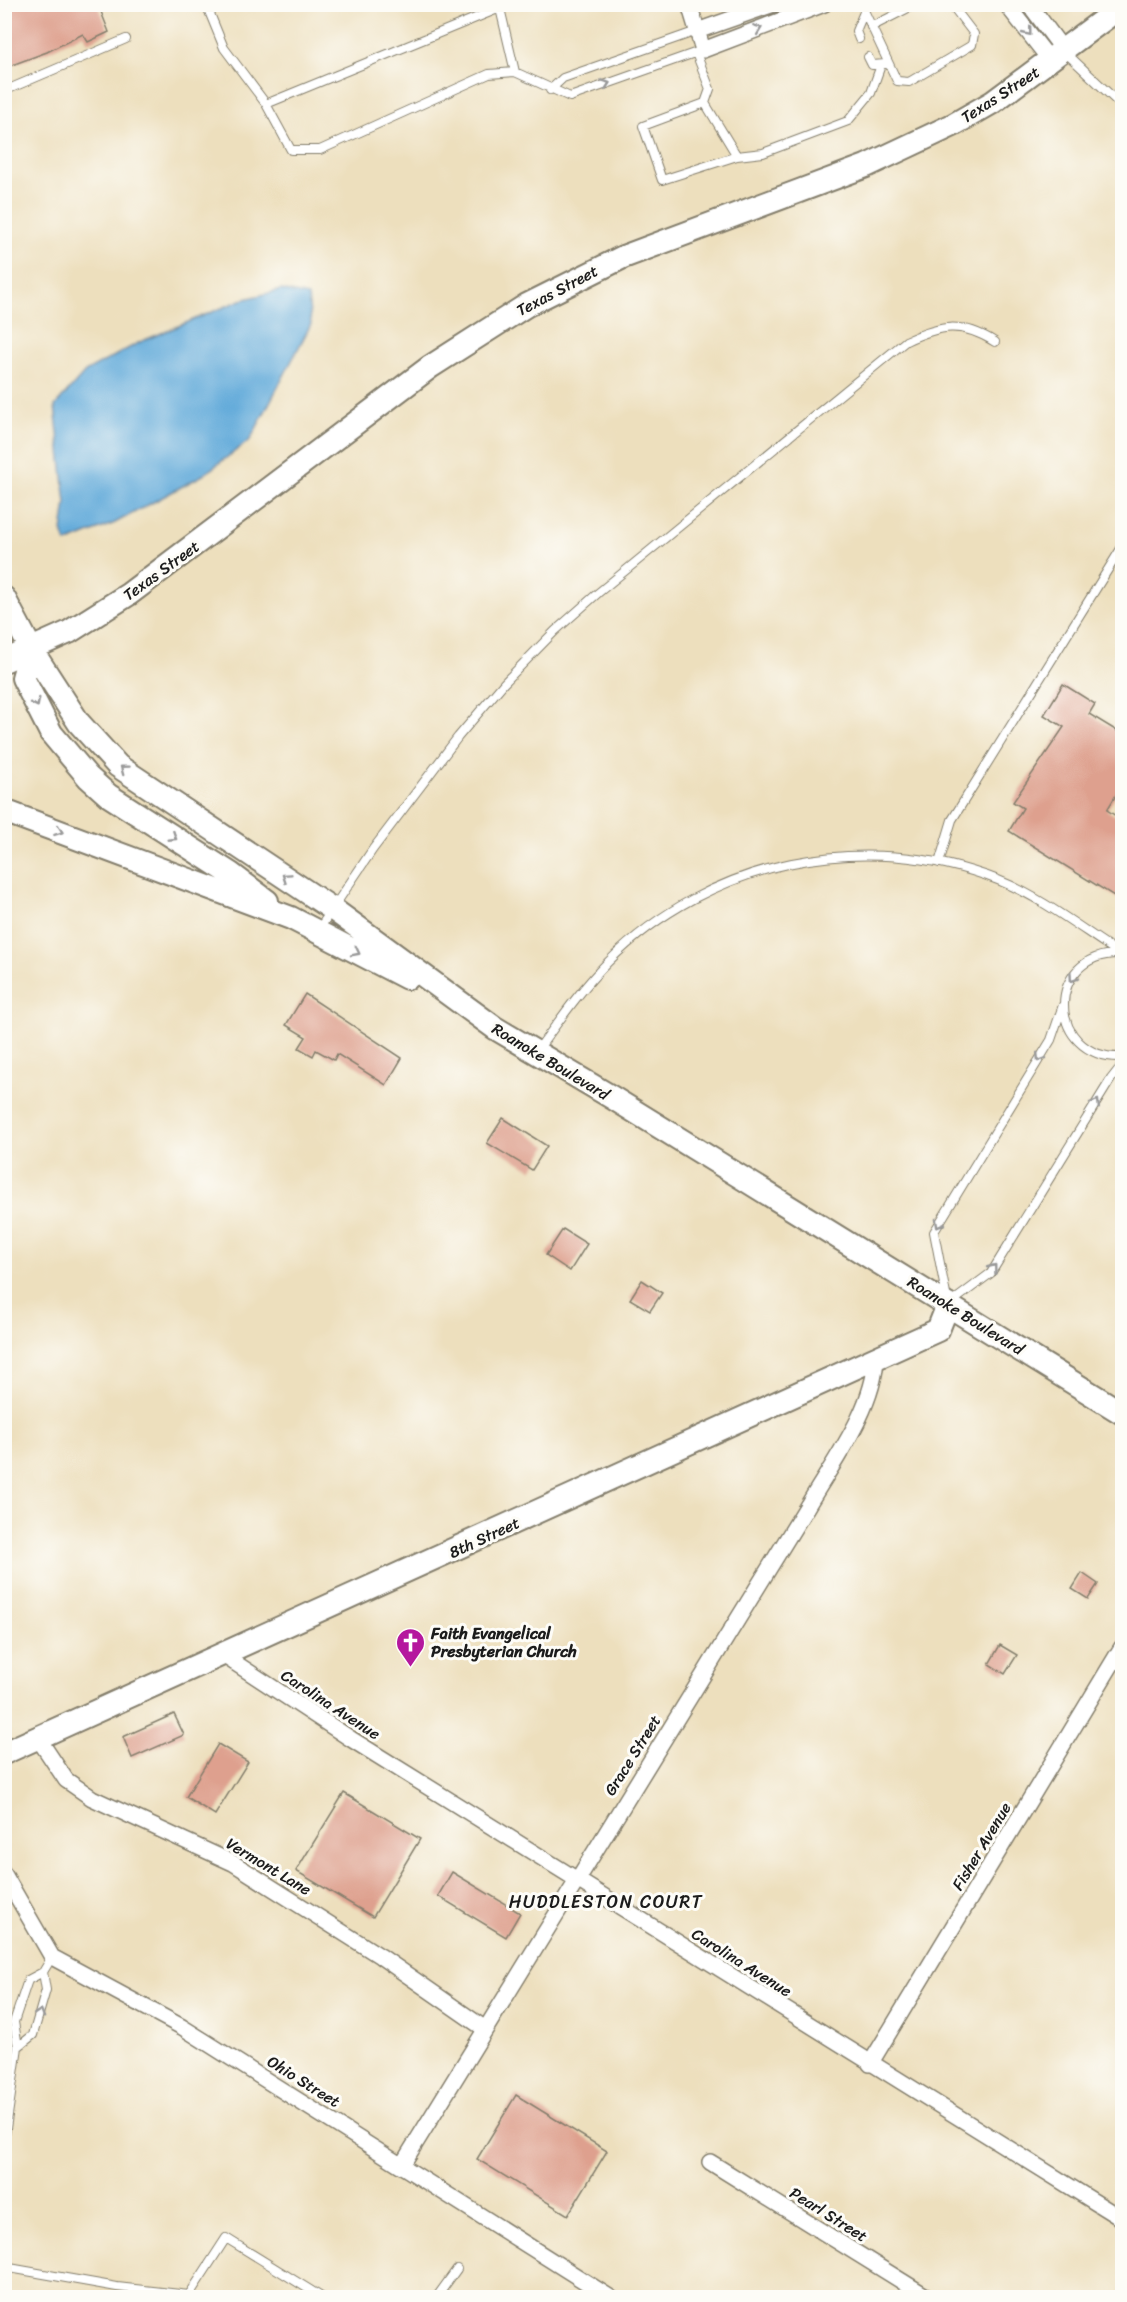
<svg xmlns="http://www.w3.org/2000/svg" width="1127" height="2302" viewBox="0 0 1127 2302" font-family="Sriracha,sans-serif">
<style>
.water{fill:#64abda;stroke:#40647b;stroke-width:1.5}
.building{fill:#dea08e}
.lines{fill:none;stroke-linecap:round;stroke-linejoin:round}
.lane-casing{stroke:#847e6c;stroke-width:10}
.street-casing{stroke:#847e6c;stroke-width:18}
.secondary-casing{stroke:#847e6c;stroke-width:26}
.lane{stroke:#fff;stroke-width:8}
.street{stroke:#fff;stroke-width:15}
.secondary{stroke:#fff;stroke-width:22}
.oneway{stroke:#999}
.labels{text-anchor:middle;stroke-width:6;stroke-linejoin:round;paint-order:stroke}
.street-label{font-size:16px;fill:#1c1c1c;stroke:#fdfcf7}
.poi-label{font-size:16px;font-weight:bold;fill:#1c1c1c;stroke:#fdfcf7;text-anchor:start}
.neighbourhood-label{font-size:18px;letter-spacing:1.5px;fill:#1c1c1c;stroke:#fdfcf7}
</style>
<rect width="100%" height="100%" fill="#fdfcf7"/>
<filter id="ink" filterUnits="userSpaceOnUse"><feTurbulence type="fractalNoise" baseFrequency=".0167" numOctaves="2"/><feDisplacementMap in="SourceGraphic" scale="12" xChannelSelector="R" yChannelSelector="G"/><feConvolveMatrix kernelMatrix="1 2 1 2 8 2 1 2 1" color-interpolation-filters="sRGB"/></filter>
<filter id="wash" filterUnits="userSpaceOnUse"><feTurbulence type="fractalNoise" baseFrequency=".008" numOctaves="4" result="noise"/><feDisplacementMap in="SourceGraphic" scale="24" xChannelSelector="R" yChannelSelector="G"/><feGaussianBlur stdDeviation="1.35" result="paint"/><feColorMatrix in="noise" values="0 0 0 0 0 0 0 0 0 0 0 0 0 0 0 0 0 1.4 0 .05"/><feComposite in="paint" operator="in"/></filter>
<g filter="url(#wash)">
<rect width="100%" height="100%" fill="#eddfbd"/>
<path class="water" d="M281 290 308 296 311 324 250 440 203 475 115 523 66 543 62 531 66 503 55 406 85 372 140 342 241 300Z"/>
<g id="blocks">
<path class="building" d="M4 4H98L109 32 88 42 83 34 47 52 4 68Z
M1063 684 1095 704 1089 714 1122 734V785L1107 810 1122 820V901L1009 831 1023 808 1013 802 1064 727 1044 715Z
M305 994 402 1058 386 1085 337 1054 334 1060 316 1050 313 1056 299 1048 306 1037 286 1025Z
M503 1118 547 1146 532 1170 487 1143Z
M563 1229 587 1244 570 1271 546 1255Z
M642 1280 662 1293 650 1311 630 1299Z
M1082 1573 1098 1584 1088 1599 1072 1589Z
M1000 1645 1017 1655 1005 1674 989 1664Z
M174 1714 184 1735 132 1758 123 1737Z
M218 1744 248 1762 215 1815 186 1797Z
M344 1793 420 1839 373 1917 296 1871Z
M452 1872 520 1913 506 1937 438 1896Z
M516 2095 607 2151 568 2215 477 2159Z"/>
</g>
</g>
<g filter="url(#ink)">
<use href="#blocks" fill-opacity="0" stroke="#847e6c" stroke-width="1.5"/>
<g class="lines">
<defs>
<path id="lane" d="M206 4 224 48 266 104 291 150H320L489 74 515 72 570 97 703 50
M499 4 515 72
M861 4 897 81 909 82 972 45 974 34 951 4
M871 27 916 4
M859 39 856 31 864 12
M1065 52 1122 106
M696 53 710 89 705 103 643 126 662 180 737 156 763 153 848 121 871 93 881 65
M868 57 872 65 886 64
M550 90 563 78 697 31
M4 91 126 39
M705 103 737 156
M266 104 500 8
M939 863 952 820 1122 547
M319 929 373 849 458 737 504 683 555 631 598 593 906 341C941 325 961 321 995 342
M1120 954C1045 952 1045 1059 1122 1057
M1063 1005 1051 1040 934 1232 948 1305 991 1273 1111 1079 1122 1065
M537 1051C559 1021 581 989 608 962 710 860 864 828 998 880 1041 897 1080 928 1119 953
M18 2047 33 2035 46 1990 43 1972
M4 2142 18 2047 14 2022 28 1980 43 1972 52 1957
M4 2267 117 2287 189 2295 226 2238 323 2298
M436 2298 457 2269"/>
<path id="street" d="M689 4 703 50 824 4
M1006 4 1050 60
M1029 4 1064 51
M697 31 774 4
M223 1655 351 1739 1122 2219
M38 1738 66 1780 92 1798 233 1863 380 1956 485 2029
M4 1874 52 1957 182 2027 611 2298
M870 2064 1122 1647
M710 2162 929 2298
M402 2165 808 1505C833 1462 874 1409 876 1358"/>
<path id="secondary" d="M4 598 31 649 79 723 118 766 334 910 495 1028 613 1098 1122 1413
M31 649 23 678 51 733 88 777 108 795 231 874 267 901
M4 661 69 632 129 594 430 367 527 305 623 257 866 166 953 125 993 102 1122 6
M4 811 291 918 407 978
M4 1753 938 1330 948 1305"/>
</defs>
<use href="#lane" class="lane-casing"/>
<use href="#street" class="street-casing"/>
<use href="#secondary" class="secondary-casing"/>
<use href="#lane" class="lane"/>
<use href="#street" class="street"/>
<use href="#secondary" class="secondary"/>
</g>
<defs><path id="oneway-chevron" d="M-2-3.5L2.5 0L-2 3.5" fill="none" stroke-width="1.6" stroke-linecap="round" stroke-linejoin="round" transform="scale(1.5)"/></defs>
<g class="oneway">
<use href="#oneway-chevron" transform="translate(758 29) rotate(-21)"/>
<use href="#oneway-chevron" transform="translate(1028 32) rotate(51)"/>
<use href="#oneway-chevron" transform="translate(606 84) rotate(-19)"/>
<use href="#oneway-chevron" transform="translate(36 703) rotate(63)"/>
<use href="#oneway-chevron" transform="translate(124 769) rotate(-143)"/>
<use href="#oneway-chevron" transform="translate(59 831) rotate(20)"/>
<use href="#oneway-chevron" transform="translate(173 837) rotate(33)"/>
<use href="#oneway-chevron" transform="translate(286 877) rotate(-146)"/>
<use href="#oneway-chevron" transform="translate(356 952) rotate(27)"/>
<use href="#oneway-chevron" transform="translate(1073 978) rotate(125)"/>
<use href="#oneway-chevron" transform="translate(1040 1058) rotate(122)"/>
<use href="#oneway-chevron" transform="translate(1096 1103) rotate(-58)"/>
<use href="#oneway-chevron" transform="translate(939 1224) rotate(119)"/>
<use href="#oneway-chevron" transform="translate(993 1268) rotate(-53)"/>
<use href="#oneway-chevron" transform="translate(40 2013) rotate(-73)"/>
</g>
</g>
<defs>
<symbol id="church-pin" viewBox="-11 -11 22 30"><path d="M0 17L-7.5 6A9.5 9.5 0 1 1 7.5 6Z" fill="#b5179e" stroke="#fdfcf7"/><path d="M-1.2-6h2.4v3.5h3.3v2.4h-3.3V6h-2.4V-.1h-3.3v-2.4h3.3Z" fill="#fff"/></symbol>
</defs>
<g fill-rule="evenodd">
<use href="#church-pin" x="394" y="1626" width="33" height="45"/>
</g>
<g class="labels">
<g class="street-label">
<text transform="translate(1000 94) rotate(-33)" y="6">Texas Street</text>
<text transform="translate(557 290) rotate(-28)" y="6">Texas Street</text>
<text transform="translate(161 570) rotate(-36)" y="6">Texas Street</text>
<text transform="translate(551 1061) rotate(31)" y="6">Roanoke Boulevard</text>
<text transform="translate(966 1315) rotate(32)" y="6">Roanoke Boulevard</text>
<text transform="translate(484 1537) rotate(-25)" y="6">8th Street</text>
<text transform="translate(331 1704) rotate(33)" y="6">Carolina Avenue</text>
<text transform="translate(632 1755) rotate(-58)" y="6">Grace Street</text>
<text transform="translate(981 1846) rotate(-59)" y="6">Fisher Avenue</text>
<text transform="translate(269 1866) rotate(31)" y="6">Vermont Lane</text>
<text transform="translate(742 1962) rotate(32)" y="6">Carolina Avenue</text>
<text transform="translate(304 2081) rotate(32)" y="6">Ohio Street</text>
<text transform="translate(829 2214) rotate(32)" y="6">Pearl Street</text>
</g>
<g class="poi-label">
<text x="431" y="1639">Faith Evangelical<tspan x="431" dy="18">Presbyterian Church</tspan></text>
</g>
<g class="neighbourhood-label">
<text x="606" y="1908">HUDDLESTON COURT</text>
</g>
</g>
<rect width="1127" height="2302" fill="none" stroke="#fdfcf7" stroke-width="24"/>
</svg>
